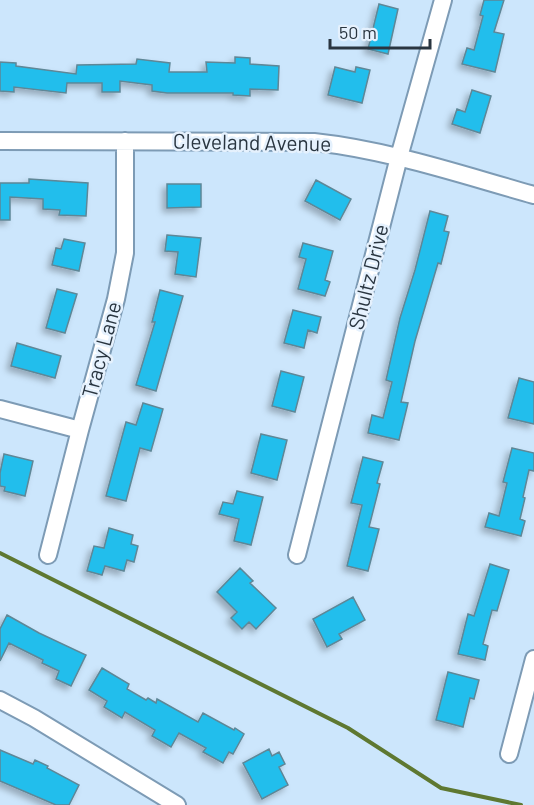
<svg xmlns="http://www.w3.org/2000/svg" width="534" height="805" viewBox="0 0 534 805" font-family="Barlow,sans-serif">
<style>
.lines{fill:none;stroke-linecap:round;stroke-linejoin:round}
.stream{stroke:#5e7831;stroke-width:4}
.building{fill:#22beec;stroke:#5e8797;stroke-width:1.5;filter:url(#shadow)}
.street-casing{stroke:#7d9bb5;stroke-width:20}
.street{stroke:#fff;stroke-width:16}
.labels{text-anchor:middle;stroke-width:5;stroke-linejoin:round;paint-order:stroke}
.street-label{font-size:21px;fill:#293540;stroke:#e5f1fd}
</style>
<defs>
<filter id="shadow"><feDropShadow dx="-4" dy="4" stdDeviation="3" flood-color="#0004"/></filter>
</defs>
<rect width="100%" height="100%" fill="#cce6fc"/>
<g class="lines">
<path class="stream" d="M0 553 348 728 441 788 521 805"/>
</g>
<path class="building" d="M484 0H504L494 32 504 34 495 72 462 64 467 48 474 50 483 16 480 15Z
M379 4 398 9 388 54 368 49Z
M235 57 250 58V64L279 66 278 90 250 89V96L233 95V93H167L152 91V85L120 81V92H102V83H67L66 93 14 87V92L0 91V62L16 63V66L76 74 77 65 136 64 137 59 170 63 169 72H207L206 62 235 63Z
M335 67 355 72 356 67 370 70 362 103 328 95Z
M472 90 491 96 480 133 452 124 457 109 465 112Z
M29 179 88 183 86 216 59 215 60 210 43 209V199L10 197V220H0V183H29Z
M316 180 351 199 340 220 305 201Z
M167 184H201V207L167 208Z
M430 211 448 216 444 231 449 232 441 264 438 263 415 341 401 402 408 403 399 440 368 433 372 415 383 418 392 382 386 380 400 318 415 270Z
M167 235 201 238 196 277 175 274 178 252 165 251Z
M64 239 85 243 79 271 52 265 56 248 61 249Z
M303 243 333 251 325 280 330 282 325 296 298 289 306 259 299 257Z
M57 289 77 294 65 333 46 328Z
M160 290 183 296 156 391 136 385 155 322H152Z
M293 310 321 317 317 333 308 330 304 348 284 343Z
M17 343 61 356 55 378 11 366Z
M281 371 304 377 295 412 272 406Z
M519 378 534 382V424L508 418Z
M143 403 163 409 151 451 140 448 126 501 106 496 126 422 136 425Z
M261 434 287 440 277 480 251 473Z
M512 448 534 453V471L529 470 523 497 525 498 520 519 525 521 521 536 485 527 489 513 499 516 507 483 503 482Z
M4 454 33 461 25 496 4 491 5 487 0 486V473Z
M363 457 383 462 377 483 380 484 369 527 379 529 368 571 347 566 362 505 351 503Z
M237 491 263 497 251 545 234 541 239 519 219 514 223 502 233 504Z
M109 528 133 535 131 544 138 546 134 562 127 560 124 571 105 566 102 575 87 571 94 546 104 548Z
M490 564 509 570 497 611 492 610 483 644 488 646 485 660 458 654 468 614 474 616Z
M240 568 253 581 250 583 276 608 256 629 249 622 242 629 231 618 237 612 217 592Z
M353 597 365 620 339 634 342 639 327 647 313 619Z
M7 615 39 633 86 655 71 686 56 679 59 671 42 663 43 660 9 643 0 661V629Z
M102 668 129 684 127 689 146 700 148 698 156 703 157 699 198 722 203 713 234 730 235 728 244 734 233 754 229 752 223 763 203 752 206 748 179 733 171 747 152 736 155 730 125 712 122 718 104 707 107 701 89 690Z
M448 672 479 680 474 699 470 698 463 727 436 720Z
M269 749 272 756 279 752 285 764 279 767 288 785 262 799 243 763Z
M0 750 33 764 35 760 48 766 47 768 79 785 69 805H56L0 781Z"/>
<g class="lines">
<defs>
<path id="street" d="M0 141 314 142C389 150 462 175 534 195
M0 409 80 430
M48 555 80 430 116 299 125 253V141
M297 555 399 157 443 0
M0 700 34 718 177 805
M509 754 534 659"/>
</defs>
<use href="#street" class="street-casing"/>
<use href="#street" class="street"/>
</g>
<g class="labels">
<g class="street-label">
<text transform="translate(252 143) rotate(1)" y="7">Cleveland Avenue</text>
<text transform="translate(369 277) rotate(-76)" y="7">Shultz Drive</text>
<text transform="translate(102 350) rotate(-75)" y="7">Tracy Lane</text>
</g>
</g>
<path d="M330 39v9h100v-9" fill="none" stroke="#293540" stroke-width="3"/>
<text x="339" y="39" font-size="18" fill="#293540" stroke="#e5f1fd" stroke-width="4.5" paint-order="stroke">50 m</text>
</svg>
